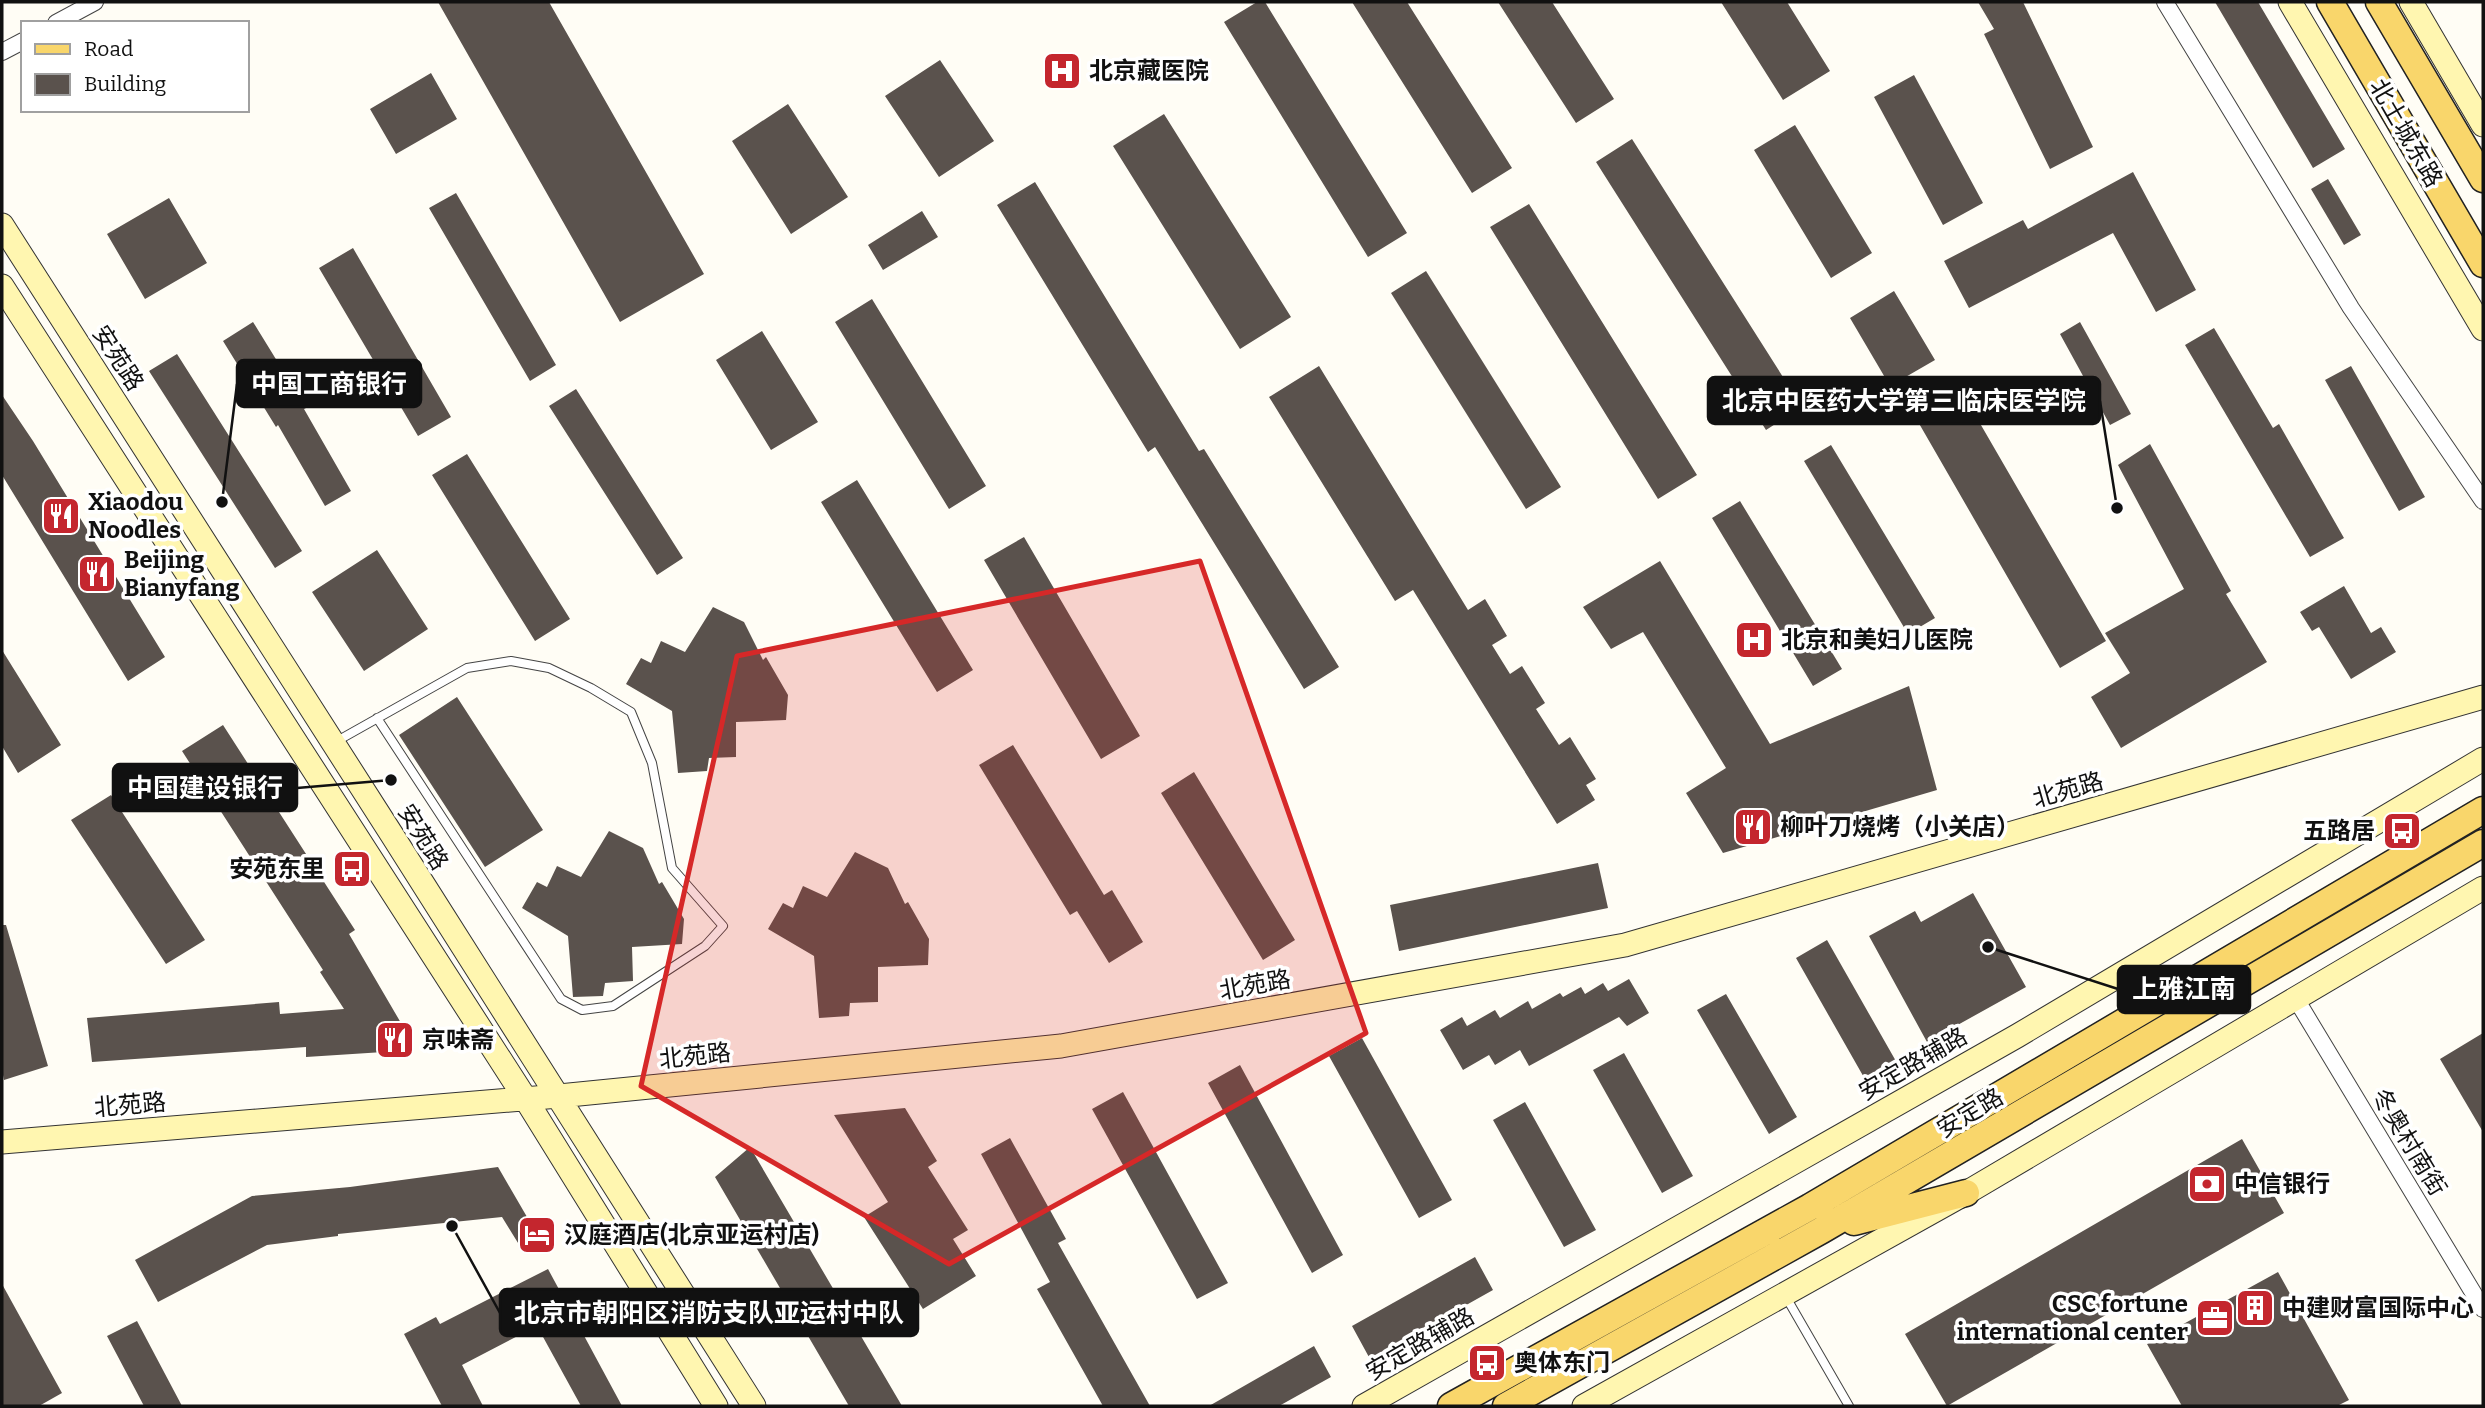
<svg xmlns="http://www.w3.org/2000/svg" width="2485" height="1408" viewBox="0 0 2485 1408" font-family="Bitter,'Noto Sans SC',serif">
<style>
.building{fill:#5a524d}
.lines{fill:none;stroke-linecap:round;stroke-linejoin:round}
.lane-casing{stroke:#444;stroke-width:10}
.street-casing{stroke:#444;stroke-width:18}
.secondary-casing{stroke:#333;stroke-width:25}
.primary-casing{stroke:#222;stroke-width:29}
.lane{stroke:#fff;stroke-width:8}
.street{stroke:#fff;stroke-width:16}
.secondary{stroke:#fff6b0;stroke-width:23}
.primary{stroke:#f9d66b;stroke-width:26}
.marked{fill:#d62828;fill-opacity:0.2;stroke:#d62828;stroke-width:5;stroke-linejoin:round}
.labels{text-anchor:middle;stroke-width:7;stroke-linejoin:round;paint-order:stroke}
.poi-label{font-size:24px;font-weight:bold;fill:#111;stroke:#fff;text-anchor:start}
.street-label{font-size:24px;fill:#111;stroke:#fff}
.leader{fill:none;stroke:#111;stroke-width:2.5}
.callout-dot{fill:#111;stroke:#fff;stroke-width:2.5}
.callout{fill:#111;stroke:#111;stroke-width:2.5}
.callout-label{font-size:26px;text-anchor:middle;font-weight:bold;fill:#fff}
</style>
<rect width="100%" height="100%" fill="#fffdf5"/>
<path class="building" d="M438 2H549L704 274 620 322Z
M1257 2H1265L1407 233 1368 257 1224 22Z
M1352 2H1407L1512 168 1472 193Z
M1498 2H1552L1614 99 1576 123Z
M1721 2H1787L1830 71 1783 100Z
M1978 2H2023L2093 147 2050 169 1984 34 1994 29Z
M2215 2H2258L2345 149 2313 168Z
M940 60 994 141 939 177 885 96Z
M431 73 457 119 396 154 370 109Z
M1914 75 1983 203 1943 225 1874 97Z
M788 104 848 197 791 234 732 141Z
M1164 114 1291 317 1240 349 1113 146Z
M1795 125 1872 253 1831 278 1754 150Z
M1632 139 1802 407 1766 430 1596 162Z
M2133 172 2196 290 2156 312 2113 233 1969 308 1944 261 2023 220 2028 229Z
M2328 179 2361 235 2344 245 2311 189Z
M1035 182 1199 451 1204 449 1339 667 1304 689 1155 447 1148 452 997 205Z
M456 193 556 365 530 381 429 208Z
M169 198 207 263 145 299 107 234Z
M1529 204 1697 475 1658 499 1490 227Z
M922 211 938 237 883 270 868 245Z
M353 248 451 417 418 436 319 268Z
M1426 271 1561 487 1526 509 1391 293Z
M1894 291 1935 360 1890 386 1850 318Z
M872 299 986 486 949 509 835 322Z
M253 322 306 408 304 409 351 491 325 506 278 425 276 427 223 341Z
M2080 322 2131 414 2110 425 2060 334Z
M2214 328 2273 428 2279 424 2344 538 2310 557 2185 345Z
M762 331 818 422 771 450 716 360Z
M177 354 302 551 275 568 149 371Z
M1319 366 1468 610 1485 599 1507 636 1492 645 1510 674 1522 666 1545 703 1536 709 1559 745 1570 737 1596 779 1586 785 1595 800 1557 824 1413 590 1395 601 1269 397Z
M2351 366 2425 497 2399 511 2325 380Z
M576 389 683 558 657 575 549 406Z
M1963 394 2106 641 2060 668 1917 420Z
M2 395 33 441 165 657 128 681 2 475Z
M2150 444 2231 591 2226 594 2267 662 2121 748 2091 697 2130 673 2105 633 2184 589 2118 465Z
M1831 445 1935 618 1908 634 1804 461Z
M467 454 570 619 535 641 432 475Z
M857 480 973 670 937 692 821 502Z
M1740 501 1842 669 1813 686 1712 518Z
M1024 537 1140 736 1101 759 984 560Z
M377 550 428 629 364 671 312 592Z
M1660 561 1770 744 1909 686 1937 790 1723 853 1686 793 1726 768 1643 632 1611 649 1583 607Z
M2344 586 2371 633 2381 627 2396 652 2351 679 2319 627 2312 631 2300 612Z
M713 607 744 622 763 660 766 657 788 695 786 720 736 722V757L709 758 707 771 678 773 672 711 626 684 641 658 651 663 661 641 685 652Z
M2 650 61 745 18 773 2 746Z
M457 697 543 830 485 867 399 735Z
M223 725 355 930 349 934 408 1035 399 1051 306 1057V1047L92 1062 87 1018 279 1002 280 1014 344 1009 320 972 323 970 182 751Z
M1013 745 1104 895 1112 890 1143 942 1109 963 1077 911 1070 915 979 765Z
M1194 772 1295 940 1263 960 1161 793Z
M111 795 205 940 166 964 71 820Z
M609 831 643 848 659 884 662 882 684 919 682 944 632 947 633 981 605 983 603 996 573 997 568 936 522 908 537 882 547 887 557 866 581 877Z
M855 852 888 868 905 904 908 902 929 939 928 965 878 967V1002L850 1003 849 1016 819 1018 814 956 768 929 783 903 793 908 803 886 827 897Z
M1598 863 1608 908 1399 951 1390 905Z
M1973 893 2026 987 1927 1042 1869 936 1915 911 1921 922Z
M2 925H6L48 1066 4 1080 2 1070Z
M1827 940 1897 1063 1866 1081 1796 958Z
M1629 979 1649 1013 1627 1026 1619 1017 1529 1066 1520 1050 1495 1065 1489 1055 1463 1070 1440 1030 1462 1017 1467 1026 1495 1010 1500 1018 1528 1001 1532 1009 1560 993 1563 997 1581 987 1585 994 1603 983 1608 991Z
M1726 994 1797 1117 1769 1134 1697 1010Z
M2483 1033V1132L2440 1059Z
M1362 1038 1452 1200 1419 1218 1329 1056Z
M1624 1053 1693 1176 1662 1193 1593 1070Z
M1240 1065 1343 1255 1312 1273 1208 1083Z
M1123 1092 1228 1283 1197 1299 1092 1109Z
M1525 1102 1596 1230 1564 1247 1493 1120Z
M905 1108 937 1161 928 1167 968 1230 953 1239 976 1276 923 1309 864 1217 888 1202 834 1115Z
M1010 1138 1066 1239 1058 1243 1150 1406H1103L1037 1289 1050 1282 981 1154Z
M2242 1139 2284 1213 1947 1406 1905 1334Z
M750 1147 902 1406H849L715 1177Z
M498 1167 541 1241 523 1251 502 1217 338 1234V1236L267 1245 158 1302 135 1260 252 1196 350 1187Z
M1475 1257 1493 1290 1370 1359 1352 1326Z
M548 1269 622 1406H581L537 1326 462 1365 483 1406H442L404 1334 436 1317 440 1324Z
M2278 1272 2349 1400 2337 1406H2182L2147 1344Z
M2 1284 62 1393 39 1406H2Z
M137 1321 182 1406H144L107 1336Z
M1314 1346 1331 1377 1279 1406H1209Z"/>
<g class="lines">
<defs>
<path id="lane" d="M337 741 467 668 511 661 549 668 591 688 631 712 652 763 672 868 723 926 705 946 613 1006 582 1010 561 999 377 718
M1786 1297 1849 1406"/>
<path id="street" d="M2165 2 2351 308 2483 501
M56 23 95 2
M2 52 23 41
M2296 999 2483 1309"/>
<path id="secondary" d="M2290 2 2483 329
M2411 2 2483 125
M2 225C253 618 506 1011 754 1406
M2 286 525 1098 716 1406
M2 1142 559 1096 1061 1046 1625 945 2483 697
M1364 1406 2017 1036 2483 759
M1584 1406 1966 1193 2483 888"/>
<path id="primary" d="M2330 2 2483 264
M2379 2 2483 179
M1854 1222 1966 1193
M1451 1406 1810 1207 2483 810
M1506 1406 1822 1230 2483 843"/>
</defs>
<use href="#lane" class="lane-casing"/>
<use href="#street" class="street-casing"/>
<use href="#secondary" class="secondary-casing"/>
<use href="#primary" class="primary-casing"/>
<use href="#lane" class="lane"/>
<use href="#street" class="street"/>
<use href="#secondary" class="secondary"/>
<use href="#primary" class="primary"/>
</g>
<path class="marked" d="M1200 561 1366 1033 949 1264 641 1086 737 656Z"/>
<defs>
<symbol id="hospital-square" viewBox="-11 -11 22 22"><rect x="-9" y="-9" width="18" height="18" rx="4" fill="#c4262e" stroke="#fff"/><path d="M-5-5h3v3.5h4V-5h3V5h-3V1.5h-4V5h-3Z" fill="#fff"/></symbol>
<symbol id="restaurant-square" viewBox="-11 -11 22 22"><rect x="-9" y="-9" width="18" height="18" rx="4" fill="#c4262e" stroke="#fff"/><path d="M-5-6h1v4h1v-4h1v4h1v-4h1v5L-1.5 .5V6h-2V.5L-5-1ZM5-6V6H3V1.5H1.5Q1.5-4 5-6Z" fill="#fff"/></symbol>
<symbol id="bus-square" viewBox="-11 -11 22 22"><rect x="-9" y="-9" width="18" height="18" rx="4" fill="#c4262e" stroke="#fff"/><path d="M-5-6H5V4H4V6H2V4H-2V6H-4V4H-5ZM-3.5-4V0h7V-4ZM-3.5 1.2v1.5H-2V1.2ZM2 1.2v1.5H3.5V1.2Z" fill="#fff"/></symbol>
<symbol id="bank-square" viewBox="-11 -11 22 22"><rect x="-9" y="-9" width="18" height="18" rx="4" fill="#c4262e" stroke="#fff"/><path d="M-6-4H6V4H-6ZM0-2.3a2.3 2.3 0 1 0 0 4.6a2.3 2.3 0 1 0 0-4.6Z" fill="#fff"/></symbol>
<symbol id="hotel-square" viewBox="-11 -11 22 22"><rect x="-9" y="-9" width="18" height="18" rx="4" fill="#c4262e" stroke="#fff"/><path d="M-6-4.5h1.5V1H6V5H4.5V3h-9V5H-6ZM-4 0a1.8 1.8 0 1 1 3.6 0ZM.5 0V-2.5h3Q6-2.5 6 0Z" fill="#fff"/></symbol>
<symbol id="building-square" viewBox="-11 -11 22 22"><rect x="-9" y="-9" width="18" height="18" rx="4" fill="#c4262e" stroke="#fff"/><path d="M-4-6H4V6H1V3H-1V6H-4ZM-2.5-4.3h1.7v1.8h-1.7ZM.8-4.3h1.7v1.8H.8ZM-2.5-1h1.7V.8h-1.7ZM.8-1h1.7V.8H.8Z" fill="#fff"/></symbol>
<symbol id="office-square" viewBox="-11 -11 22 22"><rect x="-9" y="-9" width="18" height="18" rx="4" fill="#c4262e" stroke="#fff"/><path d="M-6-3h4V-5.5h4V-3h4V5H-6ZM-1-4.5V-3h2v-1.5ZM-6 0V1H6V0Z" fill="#fff"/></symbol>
</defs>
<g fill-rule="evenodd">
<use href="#hospital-square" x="1040" y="49" width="44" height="44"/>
<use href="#restaurant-square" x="39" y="494" width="44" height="44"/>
<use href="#restaurant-square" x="75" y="552" width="44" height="44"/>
<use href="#hospital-square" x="1732" y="618" width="44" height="44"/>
<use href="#restaurant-square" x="1731" y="805" width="44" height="44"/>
<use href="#bus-square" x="2380" y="809" width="44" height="44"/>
<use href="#bus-square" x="330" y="847" width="44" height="44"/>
<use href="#restaurant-square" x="373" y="1018" width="44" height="44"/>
<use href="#bank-square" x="2185" y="1162" width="44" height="44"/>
<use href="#hotel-square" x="515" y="1213" width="44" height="44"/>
<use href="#building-square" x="2233" y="1286" width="44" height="44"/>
<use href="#office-square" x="2193" y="1296" width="44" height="44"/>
<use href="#bus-square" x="1465" y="1341" width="44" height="44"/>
</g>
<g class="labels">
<g class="poi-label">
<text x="1089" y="79">北京藏医院</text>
<text x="88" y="510">Xiaodou<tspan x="88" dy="28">Noodles</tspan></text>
<text x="124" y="568">Beijing<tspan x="124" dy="28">Bianyfang</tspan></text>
<text x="1781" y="648">北京和美妇儿医院</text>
<text x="1780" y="835">柳叶刀烧烤（小关店）</text>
<text x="2375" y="839" text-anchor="end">五路居</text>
<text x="325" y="877" text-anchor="end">安苑东里</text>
<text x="422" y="1048">京味斋</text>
<text x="2234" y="1192">中信银行</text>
<text x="564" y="1243">汉庭酒店(北京亚运村店)</text>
<text x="2188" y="1312" text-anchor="end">CSC fortune<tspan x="2188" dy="28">international center</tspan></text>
<text x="2282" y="1316">中建财富国际中心</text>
<text x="1514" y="1371">奥体东门</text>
</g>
<g class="street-label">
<text transform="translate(2406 133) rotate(60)" y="8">北土城东路</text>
<text transform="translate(118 358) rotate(57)" y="8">安苑路</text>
<text transform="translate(2068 790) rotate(-16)" y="8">北苑路</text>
<text transform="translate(423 837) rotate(58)" y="8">安苑路</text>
<text transform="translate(1255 985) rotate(-10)" y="8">北苑路</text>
<text transform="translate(695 1056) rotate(-6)" y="8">北苑路</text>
<text transform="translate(1913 1064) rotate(-30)" y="8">安定路辅路</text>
<text transform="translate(130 1105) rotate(-5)" y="8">北苑路</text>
<text transform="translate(1970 1113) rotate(-31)" y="8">安定路</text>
<text transform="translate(2409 1142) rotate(59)" y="8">冬奥村南街</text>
<text transform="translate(1420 1344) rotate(-30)" y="8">安定路辅路</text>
</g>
</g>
<path class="leader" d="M222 502L237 384M2117 508L2100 401M391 780L297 788M1988 947L2118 989M452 1226L500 1313"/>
<g class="callout-dot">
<circle cx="222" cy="502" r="7"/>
<circle cx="2117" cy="508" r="7"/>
<circle cx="391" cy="780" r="7"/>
<circle cx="1988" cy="947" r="7"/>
<circle cx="452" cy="1226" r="7"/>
</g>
<g class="callout">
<rect x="237" y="360" width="184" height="47" rx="7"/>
<rect x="1708" y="377" width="392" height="47" rx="7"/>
<rect x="113" y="764" width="184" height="47" rx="7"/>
<rect x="2118" y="966" width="132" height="47" rx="7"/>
<rect x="500" y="1289" width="418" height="47" rx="7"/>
</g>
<g class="callout-label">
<text x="329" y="393">中国工商银行</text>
<text x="1904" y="410">北京中医药大学第三临床医学院</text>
<text x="205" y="797">中国建设银行</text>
<text x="2184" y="998">上雅江南</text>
<text x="709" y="1322">北京市朝阳区消防支队亚运村中队</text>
</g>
<rect width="2485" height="1408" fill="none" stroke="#111111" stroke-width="7"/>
<rect x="21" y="21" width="228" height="91" fill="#ffffff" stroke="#a0a0a0" stroke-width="2"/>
<rect x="35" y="44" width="35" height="10" fill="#f9d66b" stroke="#a0a0a0" stroke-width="2"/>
<text x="84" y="56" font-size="21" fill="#111111">Road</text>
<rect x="35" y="74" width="35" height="21" fill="#5a524d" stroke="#a0a0a0" stroke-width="2"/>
<text x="84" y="91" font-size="21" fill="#111111">Building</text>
</svg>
